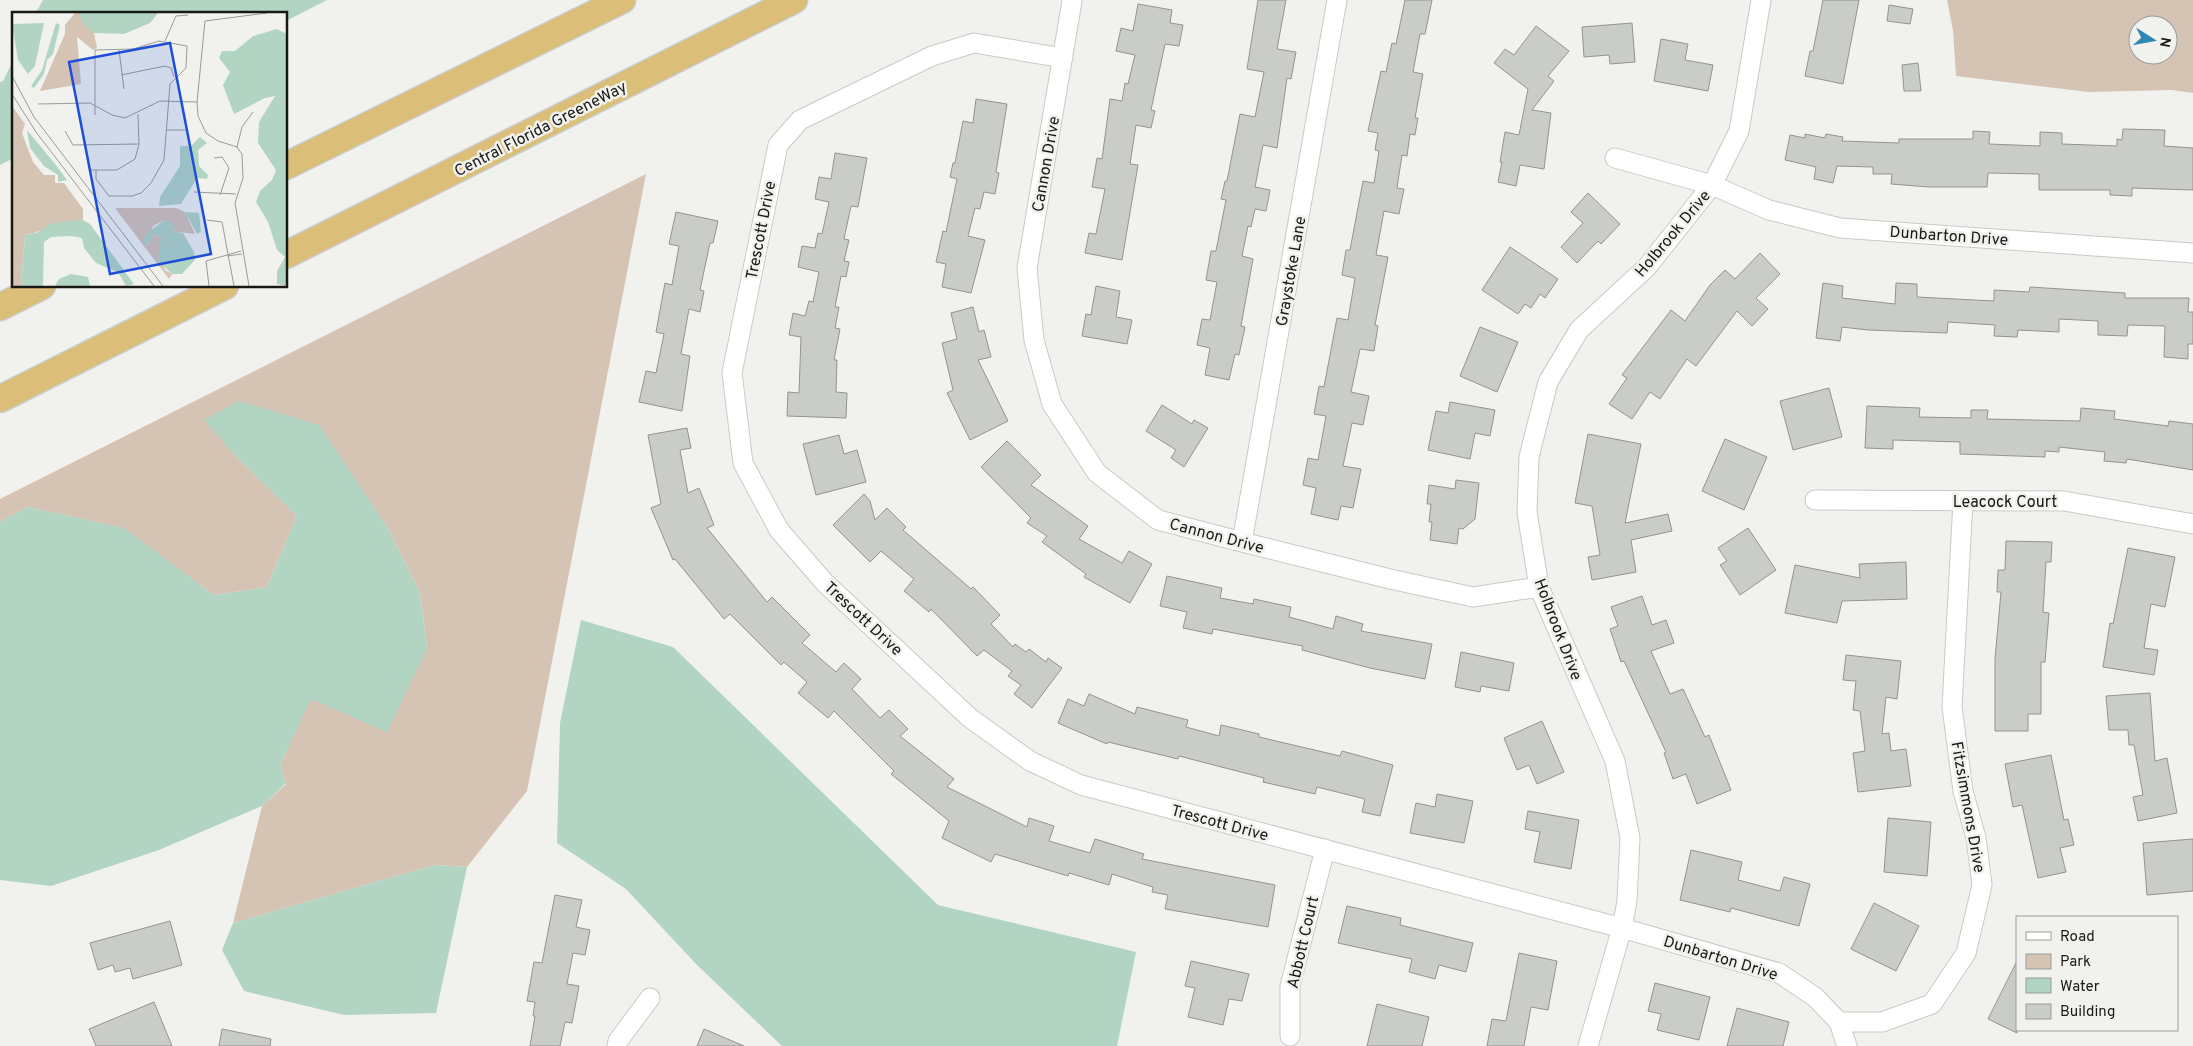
<svg xmlns="http://www.w3.org/2000/svg" width="2193" height="1046" viewBox="0 0 2193 1046" font-family="Overpass,sans-serif">
<style>
.green{fill:#d5c3b4;fill-rule:evenodd}
.water{fill:#b2d5c3}
.building{fill:#caccc9;stroke:#929491}
.lines{fill:none;stroke-linecap:round;stroke-linejoin:round}
.minor-casing{stroke:#c9c9c6;stroke-width:21}
.highway-casing{stroke:#ccc;stroke-width:29}
.minor{stroke:#fff;stroke-width:19}
.highway{stroke:#dbbe77;stroke-width:26}
.labels{text-anchor:middle;stroke-width:5;stroke-linejoin:round;paint-order:stroke}
.street-label{font-size:16px;fill:#181817;stroke:#f1f2ee}
.inset-road{fill:none;stroke:#9a9b98;stroke-width:1}
.view{fill:#1d4ed8;fill-opacity:0.15;stroke:#1d4ed8;stroke-width:2.5}
.inset-edge{fill:none;stroke:#181817;stroke-width:2.5}
</style>
<rect width="100%" height="100%" fill="#f1f2ee"/>
<path class="green" d="M1947 0H2193V93L2172 90 2089 92 1956 76 1953 30ZM2138 25H2168V55H2138Z
M646 174 527 791 467 867 435 865 233 923 262 806 286 784 280 765 311 698 427 648 420 593 387 527 318 425 233 453 297 516 267 587 214 595 123 528 28 507 0 522V499Z"/>
<path class="water" d="M43 0H327L286 21V14H35Z
M14 59V158L0 165V82L3 81Z
M239 401 319 425 387 527 420 593 427 648 387 732 311 699 280 765 286 783 262 806 159 850 51 886 0 880V522L28 507 124 528 214 595 267 587 297 516 233 453 204 420Z
M581 620 673 647 938 905 1136 952 1117 1046H782L696 964 626 889 557 843 560 723Z
M435 865 467 867 436 1013 344 1015 244 991 222 950 233 923Z"/>
<path class="building" d="M1258 0H1286L1277 49 1296 52 1291 79 1287 78 1277 148 1263 145 1255 187 1270 190 1266 211 1255 209 1251 227 1248 226 1242 256 1253 259 1241 326 1245 327 1239 355 1235 354 1229 380 1205 375 1210 348 1197 345 1202 319 1210 320 1217 282 1206 280 1211 251H1216L1226 200 1221 199 1225 181H1227L1240 114 1255 117 1264 72 1247 69Z
M1405 0H1432L1425 34H1420L1413 72 1423 74 1415 118H1418L1415 135 1410 134 1407 156 1402 155 1397 188 1404 189 1399 214 1384 211 1376 255 1388 257 1375 325 1378 326 1374 351 1360 349 1351 392 1369 396 1363 425 1352 423 1343 466 1361 469 1353 508 1341 506 1338 520 1311 514 1316 488 1303 485 1308 458 1318 460 1326 416 1314 414 1319 386 1324 387 1337 318 1348 320 1355 278 1342 275 1346 250H1350L1363 181 1374 183 1379 151 1375 150 1378 133 1368 131 1381 71 1386 72 1392 43 1396 44Z
M1823 0H1859L1843 84 1805 76 1810 51H1813Z
M1138 4 1172 10 1170 23 1183 25 1179 46 1165 44 1151 110 1155 111 1151 128 1136 125 1130 164 1138 165 1122 260 1085 253 1089 233 1096 234 1105 189 1092 187 1097 158 1102 159 1110 99 1122 101 1125 83 1128 84 1135 55 1116 51 1121 28 1133 31Z
M1889 5 1913 9 1910 24 1887 21Z
M1632 23 1635 62 1610 64 1609 55 1584 57 1582 27Z
M1536 26 1569 51 1548 76 1554 81 1532 110 1551 113 1544 169 1520 165 1516 186 1498 182 1502 162H1500L1505 132 1519 135 1528 89 1494 63 1505 49 1514 55Z
M1661 39 1688 44 1685 60 1713 65 1708 91 1654 81Z
M1918 63 1921 91H1904L1902 65Z
M976 99 1007 104 996 172 999 173 995 194 984 192 980 209 975 208 968 236 985 240 971 293 942 287 946 264 936 262 943 231 946 232 957 179 950 177 953 163H955L963 121 973 123Z
M2123 129 2165 130 2164 146 2193 148V190L2132 188V196L2110 195V190H2039V174L1988 173 1987 187H1929L1891 184 1892 174H1873V167L1837 166 1833 183 1814 179 1816 167 1785 160 1790 135 1805 138V134L1825 138 1826 134 1843 137 1842 141 1899 143V139H1973V131L1990 132 1989 144 2040 146V132L2062 133V144L2117 146V139L2122 140Z
M835 153 867 158 858 207 851 206 844 239 849 240 844 261 849 262 846 277 841 276 835 307H839L835 328 840 329 834 360H837L836 392 847 393 846 418 787 416 788 392 799 393 801 337 789 335 793 313 805 316 809 301 813 302 819 272 798 267 802 246 815 248 818 233 822 234 829 202 815 199 819 177 831 179Z
M1588 193 1620 224 1601 244 1598 241 1577 263 1561 247 1583 223 1571 212Z
M676 212 718 221 713 243H710L700 290 704 291 700 312 689 309 681 354 690 356 682 411 639 402 646 371 656 373 664 334 656 332 665 283 672 285 679 246 669 244Z
M1510 247 1558 279 1545 298 1540 294 1531 308 1525 304 1518 314 1482 290Z
M1760 253 1780 274 1756 298 1768 309 1752 326 1737 311 1696 366 1687 359 1660 399 1650 392 1632 419 1609 404 1627 378 1622 375 1671 310 1685 321 1710 285 1725 270 1735 279Z
M1823 283 1843 286 1842 298 1895 304 1896 283 1917 284V297L1994 301V290L2029 292 2030 287 2125 293V298H2189L2188 312H2193V344H2188V359L2164 357 2165 326 2128 325 2127 336 2098 335V321L2059 319V332L2018 330 2017 337 1994 336 1995 325 1948 322 1947 333 1868 330 1842 327 1840 341 1816 338Z
M1096 286 1120 291 1116 317 1132 320 1127 344 1082 336 1086 314 1091 315Z
M973 307 979 332 984 330 991 357 978 360 1008 421 970 440 947 393 953 390 942 343 957 339 951 313Z
M1480 327 1518 342 1497 392 1460 376Z
M1829 388 1842 437 1793 450 1780 401Z
M1450 402 1495 410 1490 436 1475 433 1470 459 1428 450 1436 411 1448 413Z
M1162 405 1192 424 1194 420 1208 428 1184 467 1171 458 1176 450 1146 431Z
M1867 406 1920 408 1919 417 1971 418V410H1988L1987 419 2080 421 2081 408 2115 411 2114 419 2168 426 2169 421 2193 424V470L2127 459 2126 463 2104 461 2105 452 2059 447V452L2045 451V457L1960 454V442L1893 440V449L1865 448Z
M687 428 691 448 680 450 688 493 699 488 714 525 707 528 767 602 772 597 810 635 802 643 836 672 844 663 861 679 852 689 880 718 889 710 908 729 900 736 954 779 947 787 1027 827 1029 818 1054 826 1049 841 1090 853 1095 839 1144 854 1142 859 1275 885 1268 927 1165 909 1168 895 1152 892 1153 887 1112 874 1109 885 1069 873 1068 876 995 854 991 862 942 838 949 821 891 774 894 771 834 711 828 718 798 693 807 682 784 662 781 665 730 614 724 619 675 559 673 560 651 508 661 504 648 435Z
M1588 434 1641 444 1625 523 1668 514 1672 531 1631 540 1636 572 1592 580 1588 557 1600 555 1592 506 1575 503Z
M839 435 844 454 857 450 866 482 816 495 803 444Z
M1725 439 1767 457 1744 510 1702 491Z
M1007 441 1041 475 1031 485 1088 526 1079 539 1122 563 1129 551 1152 564 1130 603 1084 577 1086 574 1042 542 1047 536 1027 523 1031 518 981 467Z
M1456 480 1479 483 1475 519 1463 529 1459 528 1457 544 1430 540 1432 522H1429L1431 504H1427L1429 485 1455 489Z
M864 494 870 501 875 520 887 508 906 527 903 530 971 589 973 587 1000 615 991 624 1013 647 1015 644 1026 652 1029 649 1046 662 1048 658 1062 668 1032 708 1014 694 1021 685 1008 676 1012 671 984 650 977 656 931 609 929 612 904 591 914 579 881 551 870 562 833 525Z
M1748 528 1776 570 1740 595 1720 565 1727 561 1718 548Z
M2006 541 2052 542 2051 562H2046L2043 612 2049 613 2045 662H2041V714H2028V731H1995V659L2001 592H1997L1998 570H2005Z
M2128 548 2175 557 2165 607 2151 604 2144 648 2158 650 2154 675 2103 667 2110 623 2113 624Z
M1906 562 1907 599 1842 601 1837 623 1785 613 1795 565 1860 578 1859 564Z
M1167 576 1222 588 1220 598 1253 604 1254 599 1291 607 1289 617 1333 629 1336 616 1363 624 1361 631 1432 644 1425 679 1370 668 1302 650 1303 646 1213 629 1212 634 1183 628 1187 612 1160 606Z
M1642 596 1652 625 1666 620 1674 643 1651 651 1670 694 1683 689 1705 737 1709 735 1731 790 1697 804 1686 774 1673 779 1664 753 1666 752 1624 661 1621 662 1610 629 1618 626 1611 607Z
M1461 652 1514 663 1509 691 1481 686 1480 692 1455 687Z
M1846 655 1901 661 1897 699 1886 697 1882 734 1889 733 1891 751 1906 749 1911 786 1858 792 1853 753 1865 751 1860 711 1853 710 1856 681 1843 680Z
M2150 693 2155 761 2167 758 2177 813 2138 821 2133 797 2143 795 2134 745H2129L2128 730H2109L2106 696Z
M1089 694 1135 714 1137 707 1188 720 1186 727 1219 736 1221 725 1259 734V737L1340 756 1342 751 1393 765 1380 816 1362 812 1365 799 1317 787 1315 794 1263 782 1264 778 1179 756 1178 759 1108 742 1107 744 1058 723 1068 699 1084 706Z
M1542 721 1564 772 1537 784 1529 765 1517 770 1504 738Z
M2051 755 2064 820 2068 819 2074 845 2060 848 2066 872 2038 878 2022 805 2013 807 2005 764Z
M1437 794 1473 801 1464 843 1410 833 1416 803 1435 807Z
M1528 811 1579 820 1571 869 1534 862 1540 832 1525 829Z
M1888 818 1931 822 1927 876 1884 872Z
M2193 839V891L2147 895 2143 843Z
M1691 850 1742 862 1738 880 1780 891 1784 877 1810 884 1799 926 1731 908 1730 912 1680 900Z
M555 895 582 900 576 927 590 930 585 955 573 953 567 984 579 986 572 1023 565 1022 560 1046H530L535 1016H533L535 1002 527 1001 534 962 542 963Z
M1874 903 1919 926 1896 971 1851 949Z
M1347 906 1401 918 1400 925 1473 943 1466 972 1439 965 1435 979 1409 972 1412 959 1338 943Z
M170 921 182 965 133 979 130 968 115 972 113 965 98 970 90 943Z
M1519 953 1557 961 1548 1010 1531 1007 1524 1046H1487L1492 1019 1506 1021Z
M1191 961 1249 974 1242 1001 1229 999 1223 1025 1188 1017 1195 988 1185 986Z
M2017 961V1033L1988 1019Z
M1655 983 1710 997 1699 1040 1657 1030 1661 1014 1648 1011Z
M154 1002 172 1046H96L89 1029Z
M1377 1004 1429 1017 1422 1046H1367Z
M1737 1008 1789 1022 1783 1046H1727Z
M222 1029 271 1039 270 1046H219Z
M704 1029 744 1046H697Z"/>
<g class="lines">
<defs>
<path id="minor" d="M1072 1 1027 268 1034 340 1052 404 1097 473 1158 520 1242 542 1390 579 1473 597 1539 587
M1063 58 974 43 932 56 800 120 778 145 732 373 743 463 779 530 825 583 970 718 1030 761 1081 785 1622 928 1779 973 1815 997 1839 1022 1847 1046
M1615 158 1712 185 1769 210 1840 228 2193 253
M1815 500 2064 501 2193 524
M1242 542 1337 0
M1839 1022H1882L1932 1004 1966 953 1982 885 1976 838 1963 791 1952 707 1963 501
M1290 1036V986L1325 849
M617 1046 618 1041 650 998
M1588 1046 1622 928 1627 901 1630 838 1615 761 1539 587 1527 512 1529 457 1548 382 1579 330 1647 267 1712 185 1739 131 1761 0"/>
<path id="highway" d="M286 166 622 0
M286 255 794 0
M0 307 42 286
M0 399 225 286"/>
</defs>
<use href="#minor" class="minor-casing"/>
<use href="#highway" class="highway-casing"/>
<use href="#minor" class="minor"/>
<use href="#highway" class="highway"/>
</g>
<g class="labels">
<g class="street-label">
<text transform="translate(540 128) rotate(-27)" y="6">Central Florida GreeneWay</text>
<text transform="translate(1045 164) rotate(-80)" y="6">Cannon Drive</text>
<text transform="translate(760 230) rotate(-79)" y="6">Trescott Drive</text>
<text transform="translate(1672 233) rotate(-50)" y="6">Holbrook Drive</text>
<text transform="translate(1949 235) rotate(4)" y="6">Dunbarton Drive</text>
<text transform="translate(1290 271) rotate(-80)" y="6">Graystoke Lane</text>
<text x="2005" y="507">Leacock Court</text>
<text transform="translate(1217 535) rotate(15)" y="6">Cannon Drive</text>
<text transform="translate(864 618) rotate(43)" y="6">Trescott Drive</text>
<text transform="translate(1559 629) rotate(69)" y="6">Holbrook Drive</text>
<text transform="translate(1969 807) rotate(80)" y="6">Fitzsimmons Drive</text>
<text transform="translate(1220 822) rotate(15)" y="6">Trescott Drive</text>
<text transform="translate(1302 942) rotate(-77)" y="6">Abbott Court</text>
<text transform="translate(1721 957) rotate(17)" y="6">Dunbarton Drive</text>
</g>
</g>
<g transform="translate(12 12)">
<rect width="275" height="275" fill="#f1f2ee"/>
<path d="M63 1H67L82 21 85 36 81 38 65 25 69 72 28 79 53 22V13ZM0 94 13 112 10 121 21 150 32 163H43V171H52L71 197V208L13 223 9 274H0ZM103 196H164L173 200 183 222 159 219 152 208 141 214 135 234 142 223 150 225 151 230 147 240 153 258 160 262 157 267Z" fill="#d5c3b4"/>
<path d="M67 1H146L138 11 112 22 82 21 70 10ZM32 11 23 54 16 62 6 48 0 12ZM44 11 48 13 41 42 35 48 32 62 22 76 19 74 30 58ZM265 17 275 22V274L265 272V259L273 245 265 238 256 210 244 190 248 179 260 168 264 158 246 131 247 110 263 84 253 86 222 102 211 73 218 60 207 46 210 39H223L241 24ZM15 118 43 152 55 168 46 170V163L32 154 18 136ZM188 125 195 131 186 138 187 154 196 163 195 167 185 166 169 192 147 194 148 185 168 154V134H179ZM173 200 187 201 189 220 185 222ZM71 208 78 212 122 272 114 274 106 260 84 251 72 236 70 226 59 224 39 225 32 230 31 274H9L13 223 27 220 40 211ZM152 208 161 211 160 219 171 221 182 240 183 248 170 262H160L146 249 149 225 142 223 135 234 132 231 133 223ZM59 262 76 265 78 274H43L47 267Z" fill="#b2d5c3"/>
<path class="inset-road" d="M153 29 164 4 176 3M107 38 112 77M109 63 153 54 159 56 162 65M0 64 22 105 151 274M0 82 24 120 142 274M26 92 78 91 100 103 113 106 148 89 185 90M83 103V38L121 37 147 29 175 34 174 56 158 72 152 148 139 171 129 181 120 184H97L84 167V158M155 118H174M53 119 61 133 127 132M225 135 230 115 241 100M202 146 210 145 217 156 208 183M78 158H105L123 147 127 132 126 102M182 180 224 182M195 208 210 210 222 274M215 244 230 242M197 274 194 249 229 239M237 274 223 191 231 166 230 142 225 135 206 129 194 121 186 104 185 90 193 9 255 1"/>
<path class="view" d="M158 31 199 242 98 262 57 50Z"/>
<rect width="275" height="275" class="inset-edge"/>
</g>
<rect x="2016" y="916" width="162" height="115" fill="#f1f2ee" stroke="#9a9b98"/>
<rect x="2026" y="932" width="25" height="8" fill="#ffffff" stroke="#9a9b98"/>
<text x="2060" y="941" font-size="15" fill="#181817">Road</text>
<rect x="2026" y="954" width="25" height="15" fill="#d5c3b4" stroke="#9a9b98"/>
<text x="2060" y="966" font-size="15" fill="#181817">Park</text>
<rect x="2026" y="978" width="25" height="15" fill="#b2d5c3" stroke="#9a9b98"/>
<text x="2060" y="991" font-size="15" fill="#181817">Water</text>
<rect x="2026" y="1004" width="25" height="15" fill="#caccc9" stroke="#9a9b98"/>
<text x="2060" y="1016" font-size="15" fill="#181817">Building</text>
<g transform="translate(2153 40) rotate(101)"><circle r="24" fill="#f1f2ee" stroke="#9a9b98"/>
<path d="M0-4L9 19L0 12L-9 19Z" fill="#3087b6"/>
<text y="-8" font-size="14" font-weight="bold" text-anchor="middle" fill="#181817">N</text>
</g>
</svg>
